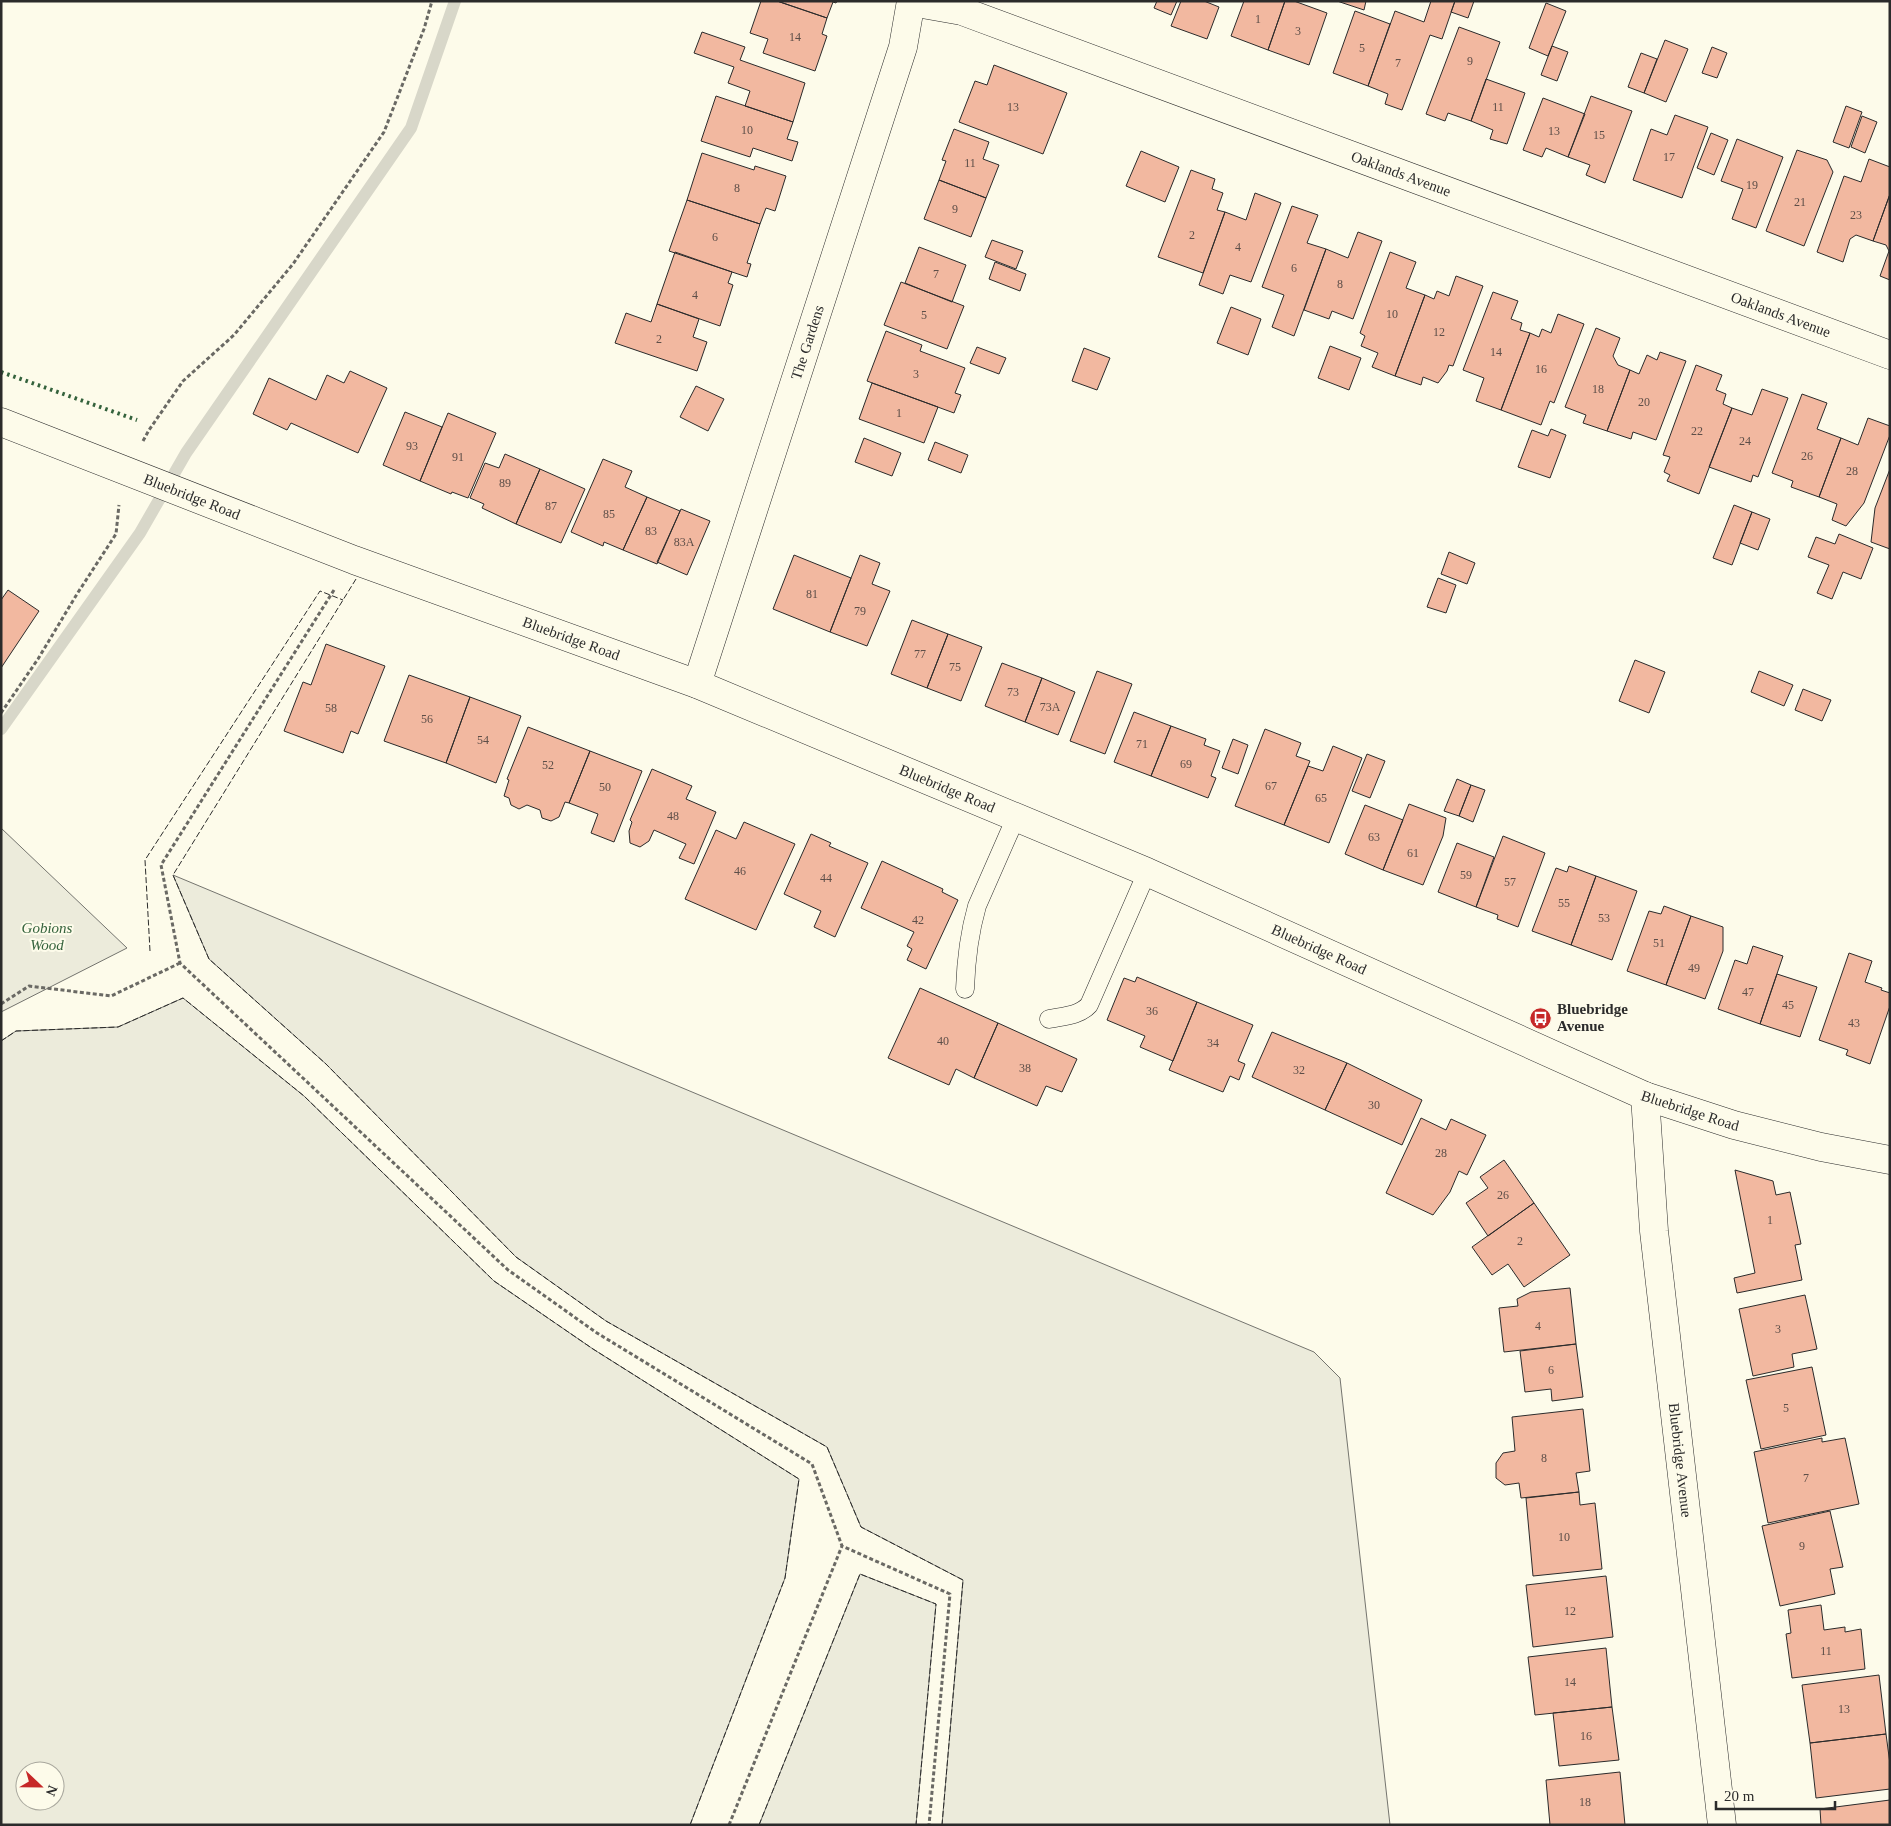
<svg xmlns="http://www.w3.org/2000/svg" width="1891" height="1826" viewBox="0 0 1891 1826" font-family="'Times New Roman',serif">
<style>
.green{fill:#ecebdb;stroke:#74746e;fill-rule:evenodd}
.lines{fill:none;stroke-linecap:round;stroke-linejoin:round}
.stream{stroke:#d8d7c9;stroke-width:12}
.building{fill:#f2b8a0;stroke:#2b2b2b}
.lane-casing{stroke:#2b2b2b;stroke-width:19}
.street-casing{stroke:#2b2b2b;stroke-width:29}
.secondary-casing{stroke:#2b2b2b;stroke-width:29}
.path{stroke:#6a6964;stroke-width:3;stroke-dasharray:4 2.5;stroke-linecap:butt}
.lane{stroke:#fdfbea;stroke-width:18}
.street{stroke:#fdfbea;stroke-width:28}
.secondary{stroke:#fdfbea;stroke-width:28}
.hedge{stroke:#34623c;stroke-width:4;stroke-dasharray:2.5 4;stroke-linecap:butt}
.fence{stroke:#2b2b2b;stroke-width:1;stroke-dasharray:6 2.5;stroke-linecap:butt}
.labels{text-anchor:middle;stroke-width:4;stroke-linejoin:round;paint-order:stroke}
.number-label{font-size:12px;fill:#5d4e48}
.street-label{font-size:15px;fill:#2b2b2b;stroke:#fdfbea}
.park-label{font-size:15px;font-style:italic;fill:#34623c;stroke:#fdfbea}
.poi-label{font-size:15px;font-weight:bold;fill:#2b2b2b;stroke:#fdfbea;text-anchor:start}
</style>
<rect width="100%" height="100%" fill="#fdfbea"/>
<path class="green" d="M1 828 127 948 1 1012Z
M173 875 1314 1352 1340 1378 1390 1825H942L963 1580 861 1527 827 1447 606 1321 516 1257 326 1064 209 959Z
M183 998 304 1096 494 1281 593 1349 799 1479 785 1578 690 1825H1V1041L16 1031 118 1027ZM25 1771H55V1801H25Z
M860 1574 936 1604 916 1825H759Z"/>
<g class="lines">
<path class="stream" d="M1 729 140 533 186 453 411 128 455 1"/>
</g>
<path class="building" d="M761 1H777L827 18 822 34 827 36 815 71 763 53 768 39 750 33Z
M777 1H837L836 3 833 2 827 18Z
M1157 1H1177L1171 15 1154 8Z
M1181 1H1204L1219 7 1207 39 1171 26Z
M1244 1H1285L1268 50 1231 36Z
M1285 1H1294L1327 13 1309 65 1268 50Z
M1337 1H1366L1364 10Z
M1431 1H1455L1442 39 1430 35 1402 110 1385 104 1388 94 1368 86 1395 11 1424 22Z
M1455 1H1474L1468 18 1451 12Z
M1546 3 1566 11 1548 56 1529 48Z
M1355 11 1390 24 1368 86 1333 73Z
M1459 27 1500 42 1471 121 1448 113 1445 121 1426 114Z
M702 32 745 47 740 60 805 83 793 122 745 106 750 91 728 83 734 67 694 53Z
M1665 40 1688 49 1666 102 1644 93Z
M1552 46 1568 52 1557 81 1541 75Z
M1712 47 1727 53 1717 78 1702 73Z
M1641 53 1657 59 1644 93 1628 87Z
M994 65 1067 93 1043 154 959 122 975 81 987 85Z
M1486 79 1525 93 1507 144 1490 139 1493 130 1471 121Z
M716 96 793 122 787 139 798 142 792 161 753 148 750 157 701 141Z
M1591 96 1632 111 1605 183 1586 175 1590 165 1568 157Z
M1543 98 1585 114 1568 157 1546 148 1542 157 1523 150Z
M1846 106 1862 112 1849 148 1833 142Z
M1675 115 1708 127 1682 198 1633 180 1651 129 1667 135Z
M1862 116 1877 122 1865 153 1851 147Z
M954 129 989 142 983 159 999 165 986 198 939 180 946 161 942 160Z
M1711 133 1728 140 1714 175 1697 168Z
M1737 139 1783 157 1756 228 1732 219 1743 189 1721 181Z
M1797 150 1827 160 1833 172 1804 246 1766 231Z
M1141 151 1179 167 1165 202 1126 186Z
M702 153 754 170 755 166 786 176 775 211 766 208 760 224 687 200Z
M1869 159 1890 167V194L1873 241 1856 235 1850 239 1843 262 1817 252 1844 176 1861 182Z
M1191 170 1215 179 1212 189 1223 193 1217 210 1225 212 1203 273 1158 257Z
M939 180 986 198 971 237 924 219Z
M1255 193 1281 203 1251 282 1230 275 1223 294 1199 285 1225 212 1246 220Z
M1890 194V280L1880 276 1889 251 1886 245 1873 241Z
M687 200 760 224 747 263 751 264 747 277 669 251Z
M1292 206 1318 215 1307 243 1326 249 1294 336 1272 327 1284 295 1262 287Z
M1358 232 1382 241 1353 319 1332 311 1329 319 1304 310 1326 249 1348 258Z
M992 240 1023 251 1016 269 985 257Z
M919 247 966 265 952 302 905 283Z
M675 252 732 272 728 283 733 285 720 326 657 304Z
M1390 252 1416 262 1406 288 1425 295 1395 376 1372 367 1378 353 1361 346 1365 336 1360 333Z
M995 262 1026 274 1020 291 989 279Z
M1456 276 1483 286 1453 366 1449 365 1447 371 1438 383 1423 377 1421 385 1395 376 1425 295 1434 299 1437 291 1449 296Z
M901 282 964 306 947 349 884 325Z
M1493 292 1518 301 1511 319 1522 323 1520 330 1530 333 1501 410 1476 401 1484 378 1463 370Z
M657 304 699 319 693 337 707 342 697 371 615 343 626 313 651 322Z
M1231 307 1261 319 1248 355 1217 343Z
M1558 314 1584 324 1554 403 1550 401 1541 425 1501 410 1530 333 1539 337 1542 329 1551 333Z
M1596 328 1620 338 1613 356 1618 365 1630 370 1607 431 1583 423 1586 415 1565 407Z
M886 331 922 345 920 351 965 368 955 393 961 395 954 413 867 381Z
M1330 346 1361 358 1349 390 1318 378Z
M977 347 1006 358 999 374 970 363Z
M1084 348 1110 358 1097 390 1072 381Z
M1660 352 1686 361 1656 440 1633 432 1631 439 1607 431 1630 370 1639 374 1647 355 1657 360Z
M1696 365 1722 375 1716 390 1726 394 1723 404 1732 408 1699 494 1667 481 1670 475 1664 472 1670 457 1663 455Z
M350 371 387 388 358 453 291 423 287 430 253 414 269 378 316 400 327 375 344 383Z
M872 383 938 407 924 443 859 419Z
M696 386 724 399 708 431 680 417Z
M1762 389 1788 398 1758 477 1753 475 1751 482 1709 467 1732 408 1752 415Z
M1802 394 1827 403 1817 429 1841 438 1819 497 1791 487 1793 481 1772 473Z
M405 412 442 427 420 481 383 465Z
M448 413 496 433 468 498 452 492 451 494 420 481Z
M1868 418 1890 426V435L1864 503 1846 526 1832 520 1837 504 1819 497 1841 438 1858 445Z
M1551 429 1566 435 1550 478 1518 467 1532 430 1548 436Z
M864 438 901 453 892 476 855 462Z
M935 442 968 455 961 473 928 460Z
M505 454 540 469 516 524 482 508 484 504 470 498 485 463 499 468Z
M603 459 632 471 625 487 647 497 623 550 604 542 603 546 571 532Z
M540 469 585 489 561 543 516 524Z
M1890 469V549L1871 542 1875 508Z
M647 497 680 511 657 564 623 550Z
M1734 505 1752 512 1732 565 1713 558Z
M681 509 710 521 687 575 657 562Z
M1752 512 1770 519 1758 550 1740 543Z
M1839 534 1873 548 1861 579 1843 572 1832 599 1817 593 1829 565 1808 557 1816 537 1835 544Z
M1449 552 1475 563 1467 584 1441 574Z
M794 555 851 578 830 632 773 609Z
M860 555 880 563 872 584 890 591 867 646 830 632Z
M1438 578 1456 585 1446 613 1427 607Z
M8 590 39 611 1 668V600Z
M912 620 948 634 927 688 891 674Z
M948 634 982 647 961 701 927 688Z
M326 644 385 666 358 734 351 731 343 753 284 731 303 682 311 685Z
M1635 660 1665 672 1649 713 1619 701Z
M1002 663 1042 678 1025 722 985 706Z
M1097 671 1132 684 1105 754 1070 741Z
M1759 671 1793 685 1784 706 1751 692Z
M409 675 470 697 446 763 384 741Z
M1042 678 1075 692 1058 735 1025 722Z
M1803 689 1831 700 1822 721 1795 710Z
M470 697 521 716 496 783 446 763Z
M1134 712 1171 726 1151 776 1114 762Z
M1171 726 1206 739 1204 745 1220 751 1211 776 1216 778 1208 798 1151 776Z
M528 727 590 751 569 803 565 802 559 817 551 821 542 818 540 810 527 805 519 809 511 805 509 798 504 796 509 780 507 779Z
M1265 729 1301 743 1296 756 1310 761 1284 825 1235 806Z
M1233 739 1248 745 1238 774 1222 768Z
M1333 746 1362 758 1329 843 1284 825 1308 766 1323 771Z
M590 751 642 771 614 842 591 833 598 814 569 803Z
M1367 754 1385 761 1370 798 1352 791Z
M652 769 692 786 686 799 716 812 694 864 679 858 686 844 654 830 649 841 640 847 630 843 629 831 632 822 630 820Z
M1457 779 1471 785 1459 816 1444 811Z
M1471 785 1485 790 1473 822 1459 816Z
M1409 804 1446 818 1443 836 1423 885 1383 870Z
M1365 805 1403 820 1383 870 1345 854Z
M744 822 795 844 756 930 685 899 716 830 736 839Z
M811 834 831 843 829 846 868 863 835 937 814 927 821 911 784 894Z
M1503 836 1545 853 1518 927 1497 919 1498 915 1476 907Z
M1457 843 1494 857 1476 907 1438 892Z
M882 861 943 889 942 892 958 900 926 969 907 960 912 949 907 946 914 932 861 908Z
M1569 866 1596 876 1571 945 1532 931 1556 868 1567 872Z
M1596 876 1637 891 1612 960 1571 945Z
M1664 906 1691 916 1666 985 1627 971 1649 911 1661 914Z
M1691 916 1723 927V951L1705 999 1666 985Z
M1753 946 1783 956 1760 1024 1718 1009 1735 960 1747 964Z
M1849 953 1872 961 1865 982 1882 988 1881 990 1890 993V1006L1870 1064 1846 1055 1848 1050 1819 1040Z
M1777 974 1817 987 1800 1037 1760 1024Z
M1137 977 1197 1002 1173 1061 1140 1047 1145 1036 1107 1020 1124 978 1135 982Z
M920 988 998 1023 974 1078 956 1069 949 1085 888 1058Z
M1197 1002 1253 1025 1238 1061 1245 1064 1239 1080 1230 1076 1223 1092 1169 1070Z
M998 1023 1077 1059 1062 1092 1046 1086 1037 1106 974 1078Z
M1272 1032 1347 1063 1325 1110 1252 1077Z
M1347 1063 1422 1100 1402 1145 1325 1110Z
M1421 1118 1446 1130 1451 1119 1486 1135 1467 1175 1459 1171 1450 1192 1433 1215 1386 1193Z
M1504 1160 1534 1203 1488 1236 1466 1203 1488 1188 1480 1177Z
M1735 1170 1773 1181 1776 1195 1790 1192 1801 1244 1795 1245 1802 1280 1737 1293 1734 1278 1755 1273Z
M1534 1203 1570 1255 1524 1287 1508 1264 1492 1275 1472 1247Z
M1570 1288 1576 1344 1504 1352 1499 1308 1518 1306 1517 1299 1531 1292Z
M1805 1295 1817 1349 1792 1354 1794 1367 1753 1376 1739 1309Z
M1576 1344 1583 1397 1552 1401 1551 1389 1525 1392 1520 1351Z
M1812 1367 1826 1435 1761 1449 1746 1380Z
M1583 1409 1590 1471 1576 1473 1579 1492 1521 1498 1519 1483 1505 1485 1496 1478V1463L1503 1453 1515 1451 1512 1417Z
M1822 1438V1442L1845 1438 1859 1504 1768 1523 1754 1452Z
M1579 1492 1580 1505 1595 1503 1602 1569 1533 1576 1526 1498Z
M1830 1511 1843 1567 1830 1569 1835 1594 1780 1606 1762 1526Z
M1606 1576 1613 1637 1533 1647 1526 1585Z
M1821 1605 1824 1630 1845 1627V1632L1861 1629 1865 1669 1792 1678 1786 1634 1791 1633 1788 1610Z
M1606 1648 1612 1707 1535 1715 1528 1657Z
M1879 1675 1886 1734 1810 1743 1802 1685Z
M1612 1707 1619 1760 1559 1766 1553 1713Z
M1886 1734 1890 1764V1789L1816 1798 1810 1743Z
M1620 1772 1625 1825H1550L1546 1780Z
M1890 1800V1825H1821L1820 1809Z"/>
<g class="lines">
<defs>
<path id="lane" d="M965 989C966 960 969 934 977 906L1016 817
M1049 1019C1063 1016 1079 1016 1089 1005L1147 872"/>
<g id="street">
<path id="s1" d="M911 2 962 11 1890 355"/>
<path id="s2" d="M697 684 903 47 911 1"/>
<path id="s3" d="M1645 1096 1654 1231 1722 1825"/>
</g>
<g id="secondary">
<path id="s4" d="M1 422 354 560 697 684 1147 872 1645 1096 1734 1125 1821 1147 1890 1160"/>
</g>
</defs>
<use href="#lane" class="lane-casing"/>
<use href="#street" class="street-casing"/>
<use href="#secondary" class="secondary-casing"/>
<path class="path" d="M143 441 149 430 183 381 234 335 293 264 384 132 424 29 432 1
M334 590 161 865 180 963 508 1270 597 1333 812 1464 842 1546 950 1594 929 1825
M1 713 38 659 77 594 116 534 119 505
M1 1004 29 986 111 996 180 963
M729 1825 842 1546"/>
<use href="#lane" class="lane"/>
<use href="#street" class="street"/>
<use href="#secondary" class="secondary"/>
<path class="hedge" d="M1 372 137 420"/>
<path class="fence" d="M356 579 173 875 209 959 326 1064 516 1257 606 1321 827 1447 861 1527 963 1580 942 1825
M150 951 145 860 320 591 343 600
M1 1041 16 1031 118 1027 183 998 304 1096 494 1281 593 1349 799 1479 785 1578 690 1825
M759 1825 860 1574 936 1604 916 1825"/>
</g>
<defs>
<symbol id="bus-disc" viewBox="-11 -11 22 22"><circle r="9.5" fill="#c62828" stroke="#fdfbea"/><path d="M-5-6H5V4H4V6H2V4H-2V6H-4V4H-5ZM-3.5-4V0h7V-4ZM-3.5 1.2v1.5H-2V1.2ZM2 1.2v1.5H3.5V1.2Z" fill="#fff"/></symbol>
</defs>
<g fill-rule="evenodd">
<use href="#bus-disc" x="1528" y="1006" width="25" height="25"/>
</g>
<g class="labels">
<g class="number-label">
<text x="1258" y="23">1</text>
<text x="1298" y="35">3</text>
<text x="795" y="41">14</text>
<text x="1362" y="52">5</text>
<text x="1470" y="65">9</text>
<text x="1398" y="67">7</text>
<text x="1013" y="111">13</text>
<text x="1498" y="111">11</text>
<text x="747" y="134">10</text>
<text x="1554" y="135">13</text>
<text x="1599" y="139">15</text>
<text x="1669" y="161">17</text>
<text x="970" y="167">11</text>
<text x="1752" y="189">19</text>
<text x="737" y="192">8</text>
<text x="1800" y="206">21</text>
<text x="955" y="213">9</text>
<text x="1856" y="219">23</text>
<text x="1192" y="239">2</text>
<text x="715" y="241">6</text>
<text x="1238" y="251">4</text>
<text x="1294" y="272">6</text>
<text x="936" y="278">7</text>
<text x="1340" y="288">8</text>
<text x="695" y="299">4</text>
<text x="1392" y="318">10</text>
<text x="924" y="319">5</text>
<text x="1439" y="336">12</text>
<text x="659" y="343">2</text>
<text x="1496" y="356">14</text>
<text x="1541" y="373">16</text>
<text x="916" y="378">3</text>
<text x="1598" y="393">18</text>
<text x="1644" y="406">20</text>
<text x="899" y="417">1</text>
<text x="1697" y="435">22</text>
<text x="1745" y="445">24</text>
<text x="412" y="450">93</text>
<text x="1807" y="460">26</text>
<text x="458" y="461">91</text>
<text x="1852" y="475">28</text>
<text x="505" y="487">89</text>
<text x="551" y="510">87</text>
<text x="609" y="518">85</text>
<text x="651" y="535">83</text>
<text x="684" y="546">83A</text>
<text x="812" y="598">81</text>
<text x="860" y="615">79</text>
<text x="920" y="658">77</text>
<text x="955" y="671">75</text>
<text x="1013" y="696">73</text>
<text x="1050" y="711">73A</text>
<text x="331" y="712">58</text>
<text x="427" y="723">56</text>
<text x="483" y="744">54</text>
<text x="1142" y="748">71</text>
<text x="1186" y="768">69</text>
<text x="548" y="769">52</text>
<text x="1271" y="790">67</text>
<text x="605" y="791">50</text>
<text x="1321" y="802">65</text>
<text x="673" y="820">48</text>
<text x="1374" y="841">63</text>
<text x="1413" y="857">61</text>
<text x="740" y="875">46</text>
<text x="1466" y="879">59</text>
<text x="826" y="882">44</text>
<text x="1510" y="886">57</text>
<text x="1564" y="907">55</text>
<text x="1604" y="922">53</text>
<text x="918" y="924">42</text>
<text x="1659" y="947">51</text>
<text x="1694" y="972">49</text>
<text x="1748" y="996">47</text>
<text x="1788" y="1009">45</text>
<text x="1152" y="1015">36</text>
<text x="1854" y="1027">43</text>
<text x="943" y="1045">40</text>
<text x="1213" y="1047">34</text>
<text x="1025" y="1072">38</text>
<text x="1299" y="1074">32</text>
<text x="1374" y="1109">30</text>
<text x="1441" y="1157">28</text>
<text x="1503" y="1199">26</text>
<text x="1770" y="1224">1</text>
<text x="1520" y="1245">2</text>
<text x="1538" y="1330">4</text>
<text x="1778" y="1333">3</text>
<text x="1551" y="1374">6</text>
<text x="1786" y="1412">5</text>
<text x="1544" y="1462">8</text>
<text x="1806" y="1482">7</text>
<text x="1564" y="1541">10</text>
<text x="1802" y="1550">9</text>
<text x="1570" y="1615">12</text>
<text x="1826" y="1655">11</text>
<text x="1570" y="1686">14</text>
<text x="1844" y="1713">13</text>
<text x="1586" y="1740">16</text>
<text x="1585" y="1806">18</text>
</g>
<g class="street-label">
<text dy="5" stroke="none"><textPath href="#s1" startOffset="520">Oaklands Avenue</textPath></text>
<text dy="5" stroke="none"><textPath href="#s1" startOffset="925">Oaklands Avenue</textPath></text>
<text dy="5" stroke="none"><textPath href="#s2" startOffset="359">The Gardens</textPath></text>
<text dy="5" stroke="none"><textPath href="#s4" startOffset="205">Bluebridge Road</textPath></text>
<text dy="5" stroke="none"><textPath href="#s4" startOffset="610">Bluebridge Road</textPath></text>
<text dy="5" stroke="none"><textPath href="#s4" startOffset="1015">Bluebridge Road</textPath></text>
<text dy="5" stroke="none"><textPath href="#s4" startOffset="1420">Bluebridge Road</textPath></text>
<text dy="5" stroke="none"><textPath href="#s4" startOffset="1825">Bluebridge Road</textPath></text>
<text dy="5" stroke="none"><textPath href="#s3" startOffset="366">Bluebridge Avenue</textPath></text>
</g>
<g class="park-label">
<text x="47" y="933">Gobions<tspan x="47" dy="17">Wood</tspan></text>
</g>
<g class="poi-label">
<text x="1557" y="1014">Bluebridge<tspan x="1557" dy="17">Avenue</tspan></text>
</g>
</g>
<rect width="1891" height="1826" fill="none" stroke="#2b2b2b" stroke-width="5"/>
<g transform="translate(40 1786) rotate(112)"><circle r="24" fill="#fdfbea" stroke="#a9a89e"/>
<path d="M0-4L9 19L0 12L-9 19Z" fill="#c62828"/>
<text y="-8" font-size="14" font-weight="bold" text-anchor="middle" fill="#2b2b2b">N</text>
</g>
<path d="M1716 1801v8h119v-8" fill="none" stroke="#2b2b2b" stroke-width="2.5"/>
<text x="1724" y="1801" font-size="15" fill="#2b2b2b" stroke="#fdfbea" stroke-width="4" paint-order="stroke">20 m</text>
</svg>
